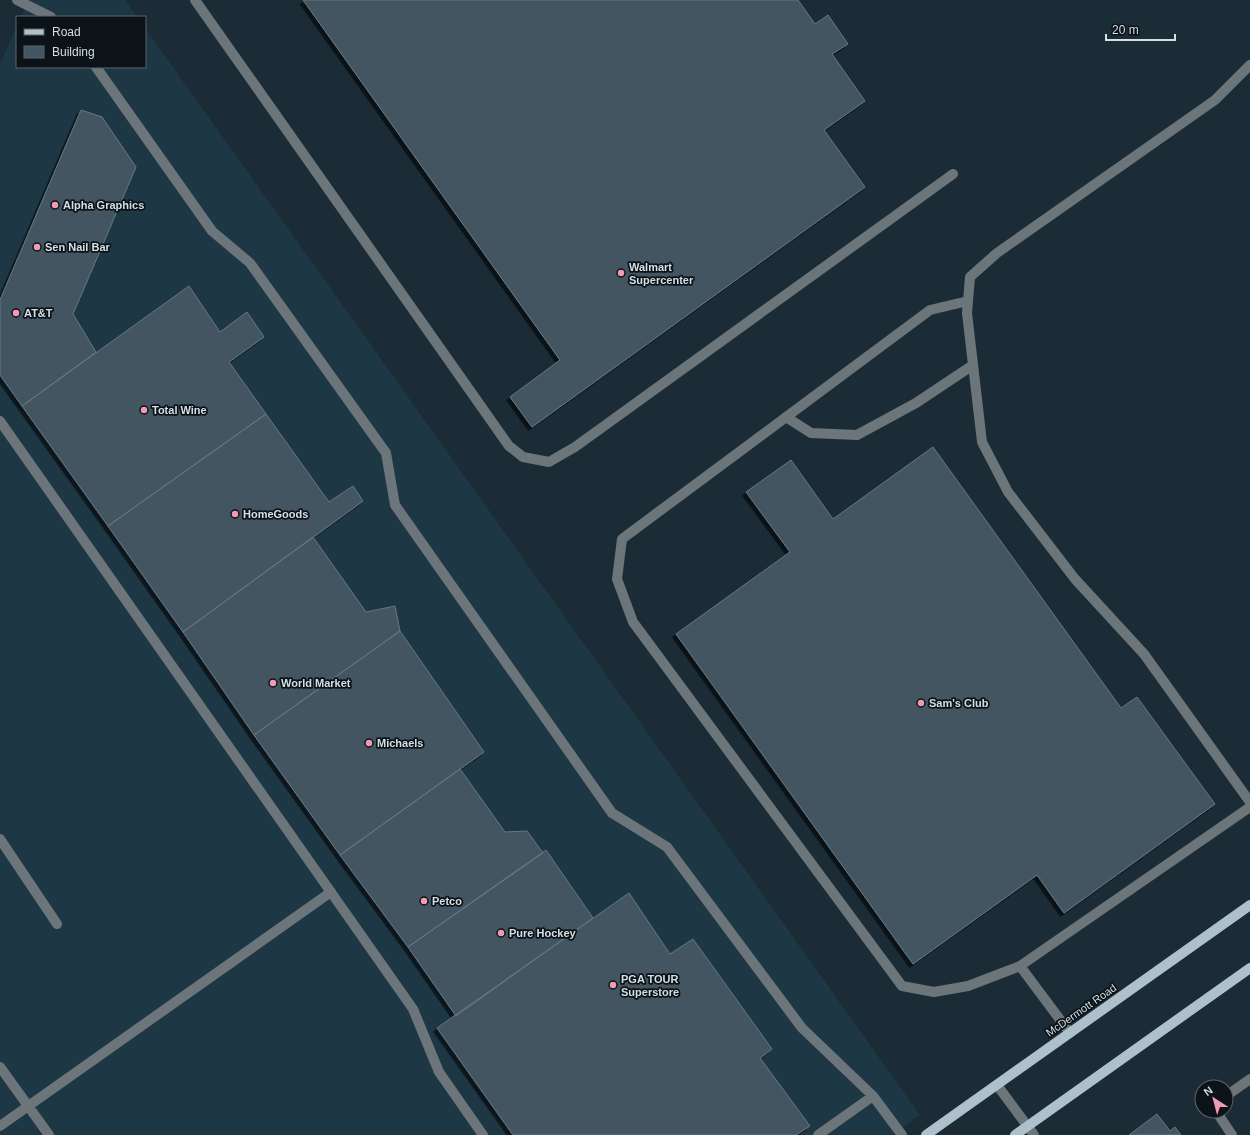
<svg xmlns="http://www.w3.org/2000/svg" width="1250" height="1135" viewBox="0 0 1250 1135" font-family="Arial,sans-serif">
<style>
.built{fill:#1e3744}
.building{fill:#425560;stroke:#657884;filter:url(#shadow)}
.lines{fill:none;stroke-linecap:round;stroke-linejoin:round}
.minor{stroke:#6c757a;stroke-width:10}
.major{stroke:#aec0cb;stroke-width:10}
.poi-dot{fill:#f19ab3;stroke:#0c1318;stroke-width:1.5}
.labels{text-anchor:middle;stroke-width:3.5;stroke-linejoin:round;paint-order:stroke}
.poi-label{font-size:11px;font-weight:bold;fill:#d4dfe6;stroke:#0c1318;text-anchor:start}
.street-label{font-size:11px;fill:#d4dfe6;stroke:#0c1318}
</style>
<defs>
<filter id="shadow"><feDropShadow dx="-3.5" dy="3.5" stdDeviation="0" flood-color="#0009"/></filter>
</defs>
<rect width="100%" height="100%" fill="#1b2c36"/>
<path class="built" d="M28 0H125L137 17H21Z
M17 26V67H145V28L920 1115 892 1135H0V64Z"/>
<path class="building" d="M303 0H798L815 24 828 15 848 44 832 54 865 101 824 130 865 187 532 427 510 397 560 360Z
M81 110 102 117 136 167 73 314 96 352 22 406 0 375V300Z
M189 286 220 332 247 312 264 337 229 362 266 414 108 526 22 406Z
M266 414 329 502 353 486 363 501 183 632 108 526Z
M933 447 1121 708 1137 697 1215 804 1064 913 1037 875 913 964 676 634 790 552 746 492 791 460 833 519Z
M313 537 366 612 395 606 400 631 254 735 183 632Z
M400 631 484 752 340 855 254 735Z
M460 769 505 832 527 831 543 853 408 947 340 855Z
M546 850 593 918 456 1016 408 947Z
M629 893 670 954 693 939 772 1049 760 1058 810 1126 796 1135H513L437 1028Z
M1157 1114 1170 1131 1175 1127 1181 1135H1129Z"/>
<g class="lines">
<path class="minor" d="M17 0 51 17
M195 0 509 446 523 457 549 462 575 447 953 174
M1250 65 1215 100 997 253 970 277 967 313 982 442 1008 492 1075 579 1144 654 1250 802
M96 67 212 231 250 263 386 453 395 505 612 813 667 847 802 1028 873 1096 902 1135
M968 301 930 310 622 539 617 579 633 622 902 986 934 992 968 986 1020 966 1250 807
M786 417 811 433 857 435 916 403 973 365
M0 421 413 1009 439 1072 483 1135
M0 839 57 924
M1020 966 1070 1033
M0 1067 49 1135
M997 1085 1034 1135
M1226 1096 1250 1079
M1216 1111 1232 1135
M0 1126 331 892
M818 1135 873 1096"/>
<path class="major" d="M926 1135 1250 905
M1015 1135 1250 968"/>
</g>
<g class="poi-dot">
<circle cx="55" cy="205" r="4"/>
<circle cx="37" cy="247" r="4"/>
<circle cx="621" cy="273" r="4"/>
<circle cx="16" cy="313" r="4"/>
<circle cx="144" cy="410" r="4"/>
<circle cx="235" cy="514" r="4"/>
<circle cx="273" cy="683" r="4"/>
<circle cx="921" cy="703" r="4"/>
<circle cx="369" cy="743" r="4"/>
<circle cx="424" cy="901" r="4"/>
<circle cx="501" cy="933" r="4"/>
<circle cx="613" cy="985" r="4"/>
</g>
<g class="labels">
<g class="poi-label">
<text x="63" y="209">Alpha Graphics</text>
<text x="45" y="251">Sen Nail Bar</text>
<text x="629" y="271">Walmart<tspan x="629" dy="13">Supercenter</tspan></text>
<text x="24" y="317">AT&amp;T</text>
<text x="152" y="414">Total Wine</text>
<text x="243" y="518">HomeGoods</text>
<text x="281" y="687">World Market</text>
<text x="929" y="707">Sam's Club</text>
<text x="377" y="747">Michaels</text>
<text x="432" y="905">Petco</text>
<text x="509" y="937">Pure Hockey</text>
<text x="621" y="983">PGA TOUR<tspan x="621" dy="13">Superstore</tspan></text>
</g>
<g class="street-label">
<text transform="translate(1081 1010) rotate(-35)" y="4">McDermott Road</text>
</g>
</g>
<rect x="16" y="16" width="130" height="52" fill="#0c1318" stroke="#5c656a"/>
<rect x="24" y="29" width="20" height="6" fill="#aec0cb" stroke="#5c656a"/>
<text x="52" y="36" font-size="12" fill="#d4dfe6">Road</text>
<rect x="24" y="46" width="20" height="12" fill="#425560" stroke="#5c656a"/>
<text x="52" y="56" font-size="12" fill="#d4dfe6">Building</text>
<g transform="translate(1214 1099) rotate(324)"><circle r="19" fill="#0c1318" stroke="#5c656a"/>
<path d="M0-3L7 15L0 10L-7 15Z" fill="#f19ab3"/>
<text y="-6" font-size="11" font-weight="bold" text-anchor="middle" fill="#d4dfe6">N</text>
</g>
<path d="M1106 34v6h69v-6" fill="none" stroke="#d4dfe6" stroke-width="2"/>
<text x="1112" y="34" font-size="12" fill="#d4dfe6" stroke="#0c1318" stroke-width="3" paint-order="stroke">20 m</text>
</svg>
